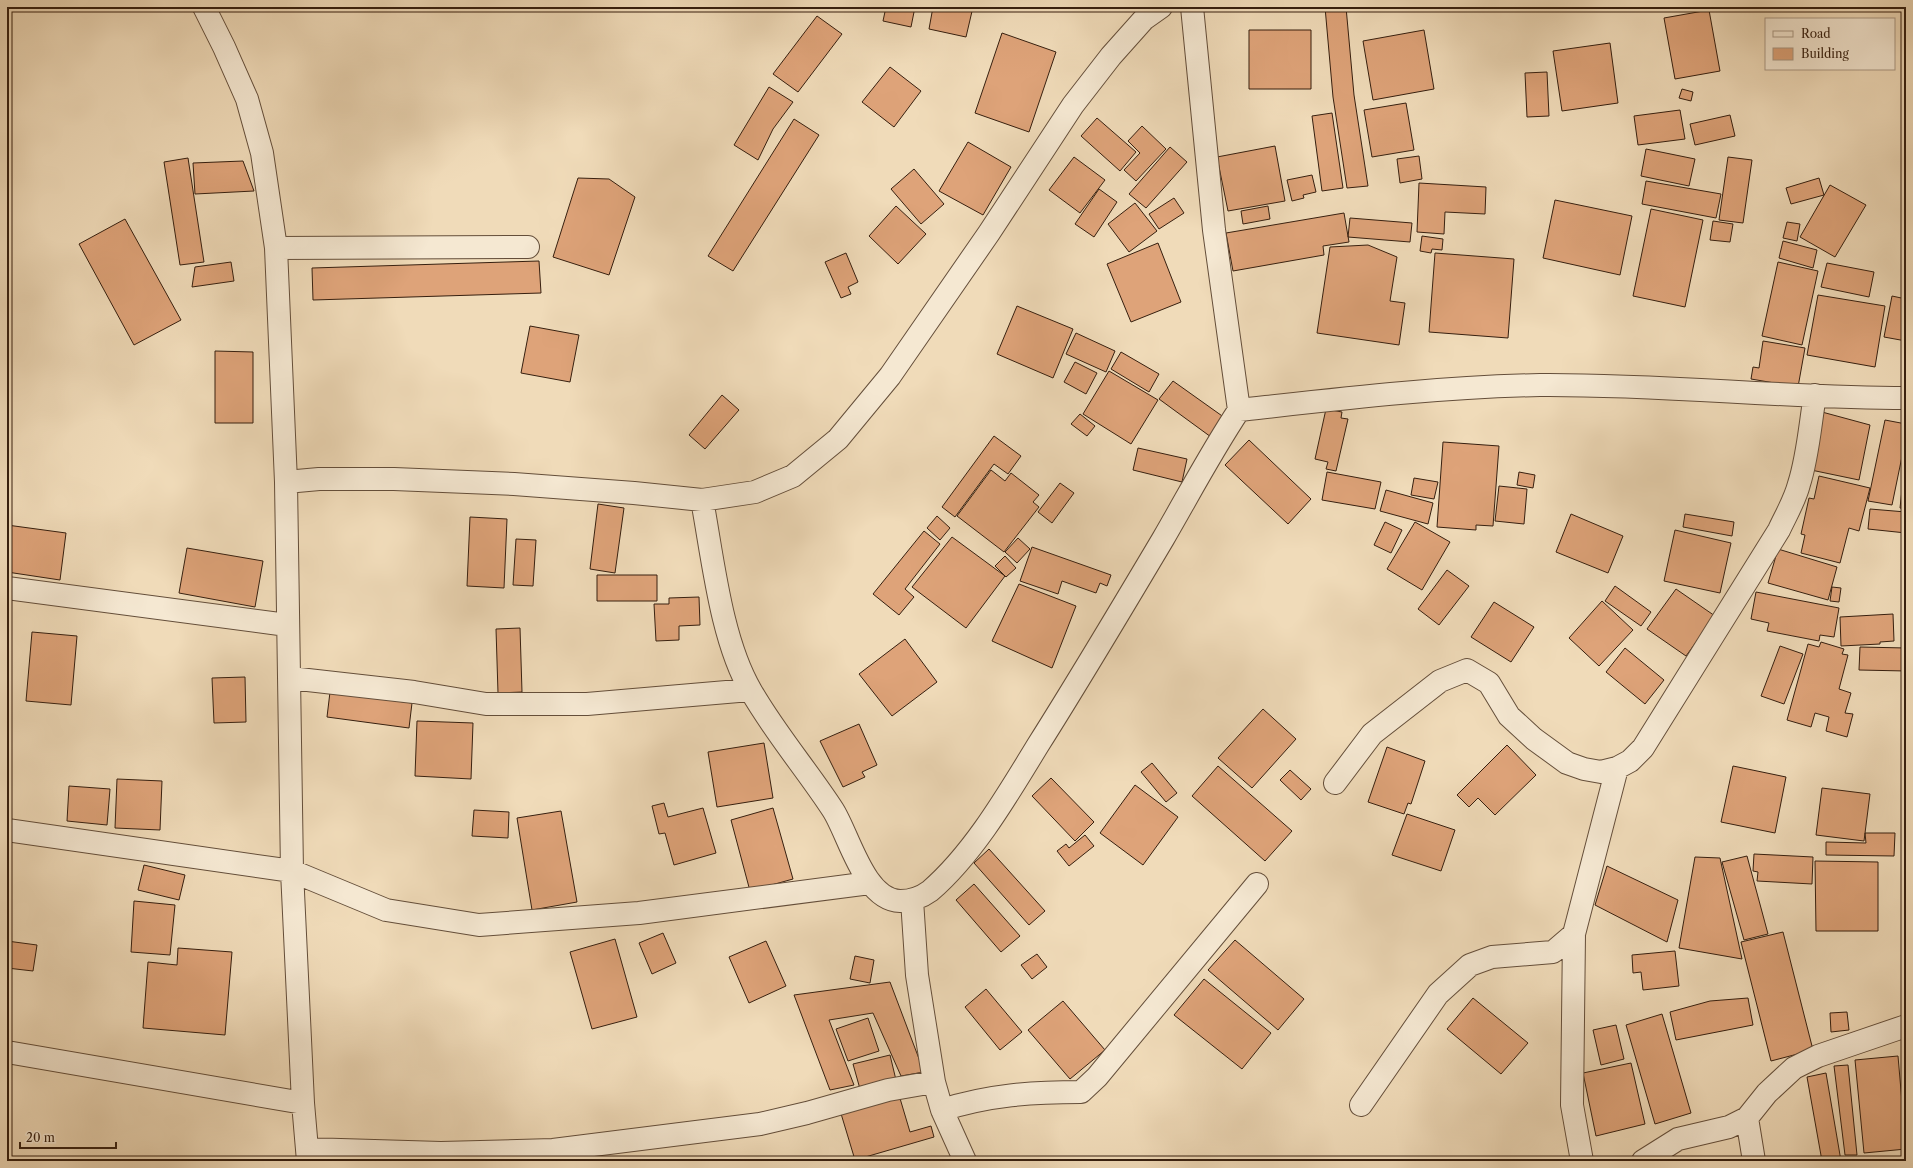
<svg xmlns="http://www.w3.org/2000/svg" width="1913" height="1168" viewBox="0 0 1913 1168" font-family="'Libre Caslon Text',serif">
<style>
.building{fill:#dea379;stroke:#361f0f}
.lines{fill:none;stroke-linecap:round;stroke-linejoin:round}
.minor-casing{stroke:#644e3a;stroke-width:24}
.minor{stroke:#f5e8d2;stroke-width:22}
</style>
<rect width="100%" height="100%" fill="#f0dbb9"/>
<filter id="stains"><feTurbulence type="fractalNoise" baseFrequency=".005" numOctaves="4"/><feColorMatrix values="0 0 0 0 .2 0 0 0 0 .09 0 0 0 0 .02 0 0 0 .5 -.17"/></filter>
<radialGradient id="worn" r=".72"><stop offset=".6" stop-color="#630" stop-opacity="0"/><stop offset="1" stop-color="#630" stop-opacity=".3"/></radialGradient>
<path class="building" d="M886 7H915L911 27 883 21Z
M933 7H973L966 37 929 29Z
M1325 7H1346L1354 95 1368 186 1347 188 1333 97Z
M1709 10 1720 71 1675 79 1664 18Z
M817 16 842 34 798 92 773 74Z
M1249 30H1311V89H1249Z
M1424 30 1434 89 1373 100 1363 41Z
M1002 33 1056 52 1029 132 975 113Z
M1610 43 1618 103 1562 111 1553 51Z
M890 67 921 91 894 127 862 102Z
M1547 72 1549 116 1527 117 1525 73Z
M769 87 793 102 773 129 758 160 734 145Z
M1682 89 1693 92 1691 101 1679 98Z
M1406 103 1414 150 1372 157 1364 110Z
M1680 110 1685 139 1638 145 1634 116Z
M1332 113 1343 188 1322 191 1312 116Z
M1730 115 1735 136 1695 145 1690 124Z
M1097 118 1136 152 1120 171 1081 136Z
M794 119 819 135 733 271 708 256Z
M1142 126 1166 149 1136 181 1124 170 1140 153 1128 141Z
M968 142 1011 167 983 215 939 191Z
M1275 146 1285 201 1228 211 1217 157Z
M1170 147 1187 162 1146 208 1129 194Z
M1646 149 1695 159 1689 186 1641 176Z
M1419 156 1422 179 1400 183 1397 159Z
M1074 157 1105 180 1080 213 1049 190Z
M1728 157 1752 160 1743 223 1719 220Z
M188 158 204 262 180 265 164 162Z
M243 161 254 191 195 194 193 163Z
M914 169 944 204 921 224 891 189Z
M1312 175 1316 192 1303 195 1304 198 1292 201 1287 180Z
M578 178 609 179 635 197 609 275 553 257Z
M1819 178 1824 195 1791 204 1786 188Z
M1646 181 1721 194 1716 218 1642 204Z
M1419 183 1486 187 1485 214 1445 212 1444 234 1417 232Z
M1830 185 1866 205 1835 257 1800 237Z
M1099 189 1117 202 1094 237 1075 224Z
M1174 198 1184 213 1159 229 1149 214Z
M1555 200 1632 216 1620 275 1543 258Z
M1135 203 1157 231 1129 252 1108 224Z
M896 206 926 234 898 264 869 236Z
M1268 206 1270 219 1243 224 1241 211Z
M1651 209 1703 220 1685 307 1633 296Z
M1344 213 1349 242 1323 246 1324 255 1233 271 1226 233Z
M1350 218 1412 223 1410 242 1348 237Z
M125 219 181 320 134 345 79 244Z
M1713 221 1733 224 1730 242 1710 240Z
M1787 222 1800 224 1797 241 1783 238Z
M1422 236 1443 239 1442 250 1432 249 1431 253 1420 251Z
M1783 241 1817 250 1813 268 1779 258Z
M1158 243 1181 302 1131 322 1107 264Z
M1368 245 1397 257 1390 301 1405 303 1399 345 1317 333 1330 247Z
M846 253 858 282 848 287 851 294 841 298 825 262Z
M1435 253 1514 259 1508 338 1429 332Z
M539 261 541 293 313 300 312 268Z
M231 262 234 281 192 287 195 267Z
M1778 262 1818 271 1802 345 1762 336Z
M1827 263 1874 272 1869 297 1821 287Z
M1818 295 1885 306 1875 367 1807 355Z
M1892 296 1906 299V341L1884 337Z
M1017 306 1073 329 1053 378 997 354Z
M530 326 579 335 570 382 521 373Z
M1076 333 1115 351 1106 372 1066 354Z
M1763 341 1805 348 1798 387 1751 379 1753 367 1759 368Z
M215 351 253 352V423H215Z
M1121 352 1159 374 1149 392 1111 369Z
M1075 362 1097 373 1086 394 1064 382Z
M1109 371 1158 400 1131 444 1083 414Z
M1173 381 1225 418 1211 437 1159 399Z
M722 395 739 410 705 449 689 435Z
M1326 409 1342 412 1341 418 1348 419 1336 471 1326 469 1328 462 1315 459Z
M1822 412 1870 425 1859 480 1811 470Z
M1080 414 1095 426 1087 436 1071 424Z
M1885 420 1906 424V437L1892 505 1868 501Z
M994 436 1021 456 1008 474 994 464 955 517 942 507Z
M1249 440 1311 499 1288 524 1225 465Z
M1443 442 1499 446 1493 526 1476 525V530L1437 527Z
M1138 448 1187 459 1182 482 1133 470Z
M1906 458V509L1900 508 1905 462Z
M991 470 1005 481 1011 473 1039 495 1033 502 1039 507 1004 552 957 516Z
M1327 472 1381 482 1375 509 1322 500Z
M1519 472 1535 475 1533 488 1517 485Z
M1819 476 1870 488 1859 531 1849 528 1840 563 1801 553 1805 535 1801 534 1809 498 1814 499Z
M1414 478 1438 482 1434 499 1411 495Z
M1060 483 1074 493 1052 523 1038 512Z
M1499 486 1527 489 1524 524 1495 521Z
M1386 490 1433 503 1428 524 1380 511Z
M598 504 624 508 615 573 590 569Z
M1870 509 1906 512V533L1868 529Z
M1571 514 1623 536 1608 573 1556 552Z
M1685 514 1734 522 1732 536 1683 527Z
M937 516 950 528 940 540 927 528Z
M470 517 507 519 504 588 467 586Z
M1385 522 1402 530 1391 553 1374 545Z
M1415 522 1450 542 1422 590 1387 569Z
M7 525 66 533 60 580 7 572Z
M1675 530 1731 543 1720 593 1664 581Z
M924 531 940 544 905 589 914 597 899 615 873 594Z
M952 537 1005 576 966 628 912 587Z
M1018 538 1030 549 1017 563 1005 552Z
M516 539 536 540 533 586 513 585Z
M1032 547 1111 575 1107 586 1100 583 1096 593 1062 581 1058 594 1020 581Z
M187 548 263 561 255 607 179 593Z
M1778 549 1837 567 1828 600 1768 583Z
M1005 556 1016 568 1006 577 995 566Z
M1447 570 1469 586 1439 625 1418 609Z
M597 575H657V601H597Z
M1019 584 1076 606 1052 668 992 641Z
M1615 586 1651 612 1641 626 1605 601Z
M1832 587 1841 588 1839 602 1830 601Z
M1676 589 1715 616 1686 656 1647 629Z
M1756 592 1839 608 1834 637 1820 635 1819 641 1767 631 1769 623 1751 619Z
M699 597 700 625 679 626V640L656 641 654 604H669V598Z
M1602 601 1633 630 1599 666 1569 638Z
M1494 602 1534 627 1511 662 1471 637Z
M1893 614 1894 641 1880 642V644L1841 646 1840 617Z
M520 628 522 692 498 693 496 629Z
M32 632 77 636 71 705 26 701Z
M905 639 937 682 892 716 859 674Z
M1821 642 1844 649 1842 654 1848 655 1839 689 1851 693 1845 713 1853 714 1847 737 1826 731 1829 717 1815 713 1811 727 1787 720 1808 644 1819 647Z
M1780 646 1803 654 1784 704 1761 696Z
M1860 647 1906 648V671L1859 670Z
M1625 648 1664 680 1645 704 1606 672Z
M245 677 246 722 214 723 212 678Z
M330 692 412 703 409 728 327 717Z
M1263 709 1296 739 1252 788 1218 758Z
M417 721 473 723 471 779 415 776Z
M859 724 877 765 862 772 865 777 843 787 820 741Z
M764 743 773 798 717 807 708 752Z
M1507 745 1536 775 1495 815 1478 798 1469 807 1457 795Z
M1387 747 1425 761 1411 804 1408 803 1404 814 1368 802Z
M1152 763 1177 793 1166 802 1141 772Z
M1218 766 1292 831 1265 861 1192 796Z
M1733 766 1786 777 1775 833 1721 822Z
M1290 770 1311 789 1301 800 1280 780Z
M1051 778 1094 822 1075 841 1032 796Z
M117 779 162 781 160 830 115 828Z
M1135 785 1178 817 1143 865 1100 833Z
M69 786 110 789 107 825 67 821Z
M1822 788 1870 794 1864 841 1816 835Z
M664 803 668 817 703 808 716 853 674 865 665 833 659 834 652 806Z
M773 808 793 879 750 891 731 820Z
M474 810 509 812 508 838 472 836Z
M561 811 577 902 532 910 517 818Z
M1407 814 1455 830 1441 871 1392 855Z
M1865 833H1895L1894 856 1826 855V842L1866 843Z
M1085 835 1094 846 1069 866 1057 851 1066 844 1069 848Z
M989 849 1045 911 1029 925 974 863Z
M1754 854 1813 857 1812 884 1757 881 1758 872 1753 871Z
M1747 856 1768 934 1744 940 1722 862Z
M1695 857 1720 858 1742 959 1679 948Z
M1815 861 1878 862V931H1816Z
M144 865 185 875 179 900 138 890Z
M1607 866 1678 900 1667 942 1595 905Z
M974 884 1020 936 1001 952 956 900Z
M134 901 175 905 170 955 131 952Z
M1783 932 1813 1050 1771 1061 1741 942Z
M663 933 676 963 652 974 639 943Z
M615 939 637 1017 592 1029 570 952Z
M1235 940 1304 999 1278 1030 1208 970Z
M7 941 37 945 33 971 7 968Z
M766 941 786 986 749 1003 729 957Z
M178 948 232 952 225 1035 143 1028 148 962 177 965Z
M1675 951 1679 986 1643 990 1641 972 1633 973 1632 955Z
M1037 954 1047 967 1032 979 1021 965Z
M855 956 874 960 870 983 850 979Z
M1204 979 1271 1033 1242 1069 1174 1015Z
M890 982 924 1072 901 1076 873 1013 829 1020 854 1085 830 1090 794 995Z
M986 989 1022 1032 1000 1050 965 1007Z
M1473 998 1528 1043 1501 1074 1447 1029Z
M1748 998 1753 1025 1676 1040 1670 1012 1710 1001Z
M1063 1001 1105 1050 1070 1079 1028 1030Z
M1847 1012 1849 1030 1831 1032 1830 1013Z
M1662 1014 1691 1113 1655 1124 1626 1025Z
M868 1018 879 1051 848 1061 836 1029Z
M1616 1025 1624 1059 1601 1065 1593 1030Z
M890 1055 896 1080 860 1089 853 1064Z
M1898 1056 1906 1149 1864 1153 1855 1060Z
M1631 1063 1645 1124 1596 1136 1583 1073Z
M1848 1065 1857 1155H1845L1834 1066Z
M1826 1073 1841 1161H1822L1807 1077Z
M899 1095 910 1132 931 1126 934 1137 855 1160 839 1107Z"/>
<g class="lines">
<defs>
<path id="minor" d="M204 7 224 47 247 99 262 153 276 248 286 482
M276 248 528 247
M1239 410C1339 399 1439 387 1540 385 1662 384 1784 398 1906 398
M702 500C713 559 721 640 751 691 775 733 807 770 833 810 849 835 864 900 900 901 910 901 922 897 930 891 974 853 1008 794 1038 745 1081 677 1122 608 1163 539 1188 496 1211 452 1239 410L1214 230 1192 7
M7 588 287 625
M290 678 414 692 486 704H587L750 690
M1335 783 1372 734 1440 681 1467 670 1489 683 1509 716 1534 739 1567 763 1584 769 1601 772 1617 768 1630 761 1643 748 1779 530C1786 515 1795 500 1799 484 1808 456 1810 425 1815 395
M7 830 292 871 386 910 479 925 639 913 870 883
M912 900 917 975 934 1082 942 1110C989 1095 1032 1092 1081 1092L1097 1077 1257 884
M1574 934 1572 1105 1582 1161
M7 1052 303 1103
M1361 1105 1438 994 1470 965 1492 957 1553 952 1574 934 1617 768
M942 1110 965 1161
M1747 1118 1754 1161
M307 1149 441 1153 553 1150 760 1124 807 1113 888 1090 934 1082
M308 1161 303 1103 292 871 286 482 319 479H394L514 484 634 493 702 500 755 492 793 476 838 439 890 376 989 233 1073 105 1111 56 1144 19 1161 7
M1643 1161 1678 1139 1729 1127 1747 1118 1767 1093 1794 1068 1818 1056 1906 1026"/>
</defs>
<use href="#minor" class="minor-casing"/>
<use href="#minor" class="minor"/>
</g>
<rect width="1913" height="1168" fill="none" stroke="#f0dbb9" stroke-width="24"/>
<rect x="8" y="8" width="1897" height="1152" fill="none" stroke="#361f0f" stroke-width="2"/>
<rect x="12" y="12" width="1889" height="1144" fill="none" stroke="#361f0f"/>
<rect x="1765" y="18" width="130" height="52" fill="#f5e8d2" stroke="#a99884"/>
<rect x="1773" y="31" width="20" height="6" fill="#f5e8d2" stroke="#a99884"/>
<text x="1801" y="38" font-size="12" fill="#361f0f">Road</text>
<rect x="1773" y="48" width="20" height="12" fill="#dea379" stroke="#a99884"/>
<text x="1801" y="58" font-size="12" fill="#361f0f">Building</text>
<path d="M20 1142v6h96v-6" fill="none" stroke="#361f0f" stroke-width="2"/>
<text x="26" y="1142" font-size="12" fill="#361f0f" stroke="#f5e8d2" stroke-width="3" paint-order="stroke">20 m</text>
<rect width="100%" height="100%" filter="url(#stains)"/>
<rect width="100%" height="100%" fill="url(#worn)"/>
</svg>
